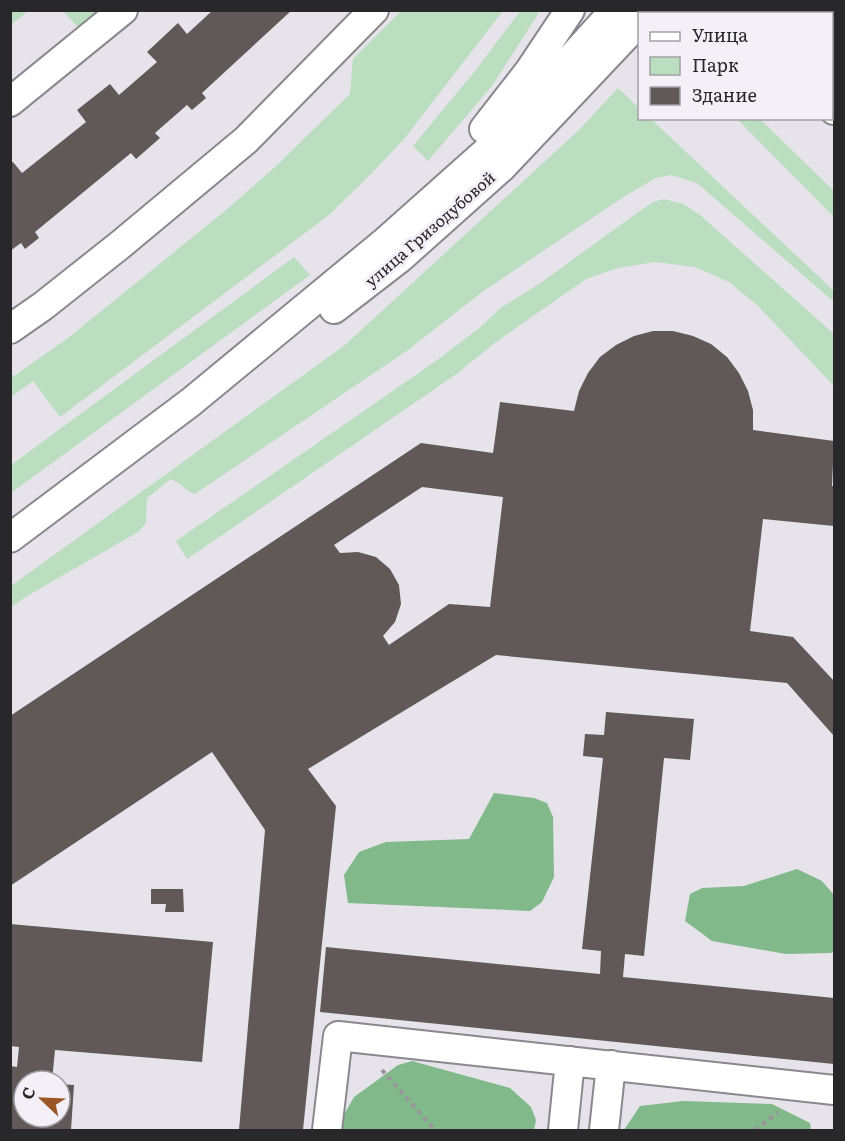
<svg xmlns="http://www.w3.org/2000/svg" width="845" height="1141" viewBox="0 0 845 1141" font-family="Literata,serif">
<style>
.green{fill:#badebf}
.forest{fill:#81b98a}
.building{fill:#605958;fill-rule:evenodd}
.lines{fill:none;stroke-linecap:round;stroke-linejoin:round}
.minor-casing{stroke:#8a888f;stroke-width:32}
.path{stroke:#98959b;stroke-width:4;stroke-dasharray:4.5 4.5;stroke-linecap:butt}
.minor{stroke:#fff;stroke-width:28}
.labels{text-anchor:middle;stroke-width:6;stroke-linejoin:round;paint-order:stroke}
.street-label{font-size:16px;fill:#28272a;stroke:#f3f0f8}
</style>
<rect width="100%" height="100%" fill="#e6e3ea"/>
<path class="green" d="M11 10H28V11L11 25Z
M521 10 540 11 492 86 428 161 413 146 475 71Z
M63 11H114L86 36Z
M401 11H503L404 139 371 174 329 215 60 417 33 381 11 397V378L68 338 225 211 275 167 350 94 353 59Z
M618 88 639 108 640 118 651 119 834 291V302L697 183 671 175 656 178 625 196 482 292 408 350 195 494C186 491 181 483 171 479L147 498 146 523 138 532 27 596 11 607V586L345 345 580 129Z
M737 119H760L834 191V217Z
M664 199 683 204 700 215 834 334V386L757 305 729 282 695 267 655 262 618 268 586 279 496 342 455 375 187 559 176 541 436 361 478 329 502 307 542 282 637 213 653 202Z
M294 257 310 275 11 493V465Z"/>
<path class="forest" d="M494 793 534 798 547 803 553 817 554 877 542 902 530 911 348 903 344 875 359 852 386 842 469 839Z
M797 869 822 881 834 895V951L831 953 786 954 712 941 685 921 690 894 702 888 744 886Z
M412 1061 510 1088 531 1107 536 1120 534 1130H335L354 1097 398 1065Z
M683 1101 772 1104 810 1123 811 1130H624L640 1106Z"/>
<path class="building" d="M213 10H292L202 93 206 98 192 110 187 105 155 133 160 138 136 159 131 153 35 232 39 238 25 249 21 243 10 251V163L13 162 22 173 86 122 77 110 110 84 119 95 157 62 147 52 178 23 187 34Z
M653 331H673L693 336 711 344 727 357 739 373 748 391 753 410V430L834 441 832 486H834V526L763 519 750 631 793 637 834 681V736L787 683 496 655 308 769 336 806 303 1130H239L265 830 212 752 10 886V716L421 443 493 453 500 402 574 411 579 391 588 373 600 357 616 345 634 336ZM422 487 503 497 490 607 449 604 389 645 383 636 395 622 401 604 399 585 390 569 376 557 358 552 340 553 334 545Z
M606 712 694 719 690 760 664 758 644 956 625 954 623 977 834 998V1064L320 1012 326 947 600 974 601 951 582 949 603 758 583 756 585 734 604 735Z
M151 889H183L184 912H165L166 904H151Z
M10 924 213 942 202 1062 55 1050 52 1081H24V1117H60V1084L74 1085 71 1130H10V1066L17 1067 19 1047 10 1046Z"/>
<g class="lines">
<defs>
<path id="minor" d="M762 14 765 10
M10 102 123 10
M832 107 834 110
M484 129 530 70 570 10
M334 309 400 258 502 167 640 21
M10 329 43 306 120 245 246 140 374 10
M10 538 191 402 386 241 486 152 615 10
M327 1130 338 1036 834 1090
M563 1130 570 1061
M604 1130 611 1065"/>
</defs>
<use href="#minor" class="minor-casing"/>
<path class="path" d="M832 47 834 43
M382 1070 435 1130
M755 1130 778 1112"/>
<use href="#minor" class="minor"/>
</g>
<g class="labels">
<g class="street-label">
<text transform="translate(430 229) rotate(-41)" y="6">улица Гризодубовой</text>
</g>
</g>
<rect width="845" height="1141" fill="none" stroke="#28272a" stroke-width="24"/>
<rect x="638" y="12" width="195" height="108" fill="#f3f0f8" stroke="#a2a0a6" stroke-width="1.5"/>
<rect x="650" y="32" width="30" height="9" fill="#ffffff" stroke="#a2a0a6" stroke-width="1.5"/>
<text x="692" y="42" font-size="18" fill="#28272a">Улица</text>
<rect x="650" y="57" width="30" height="18" fill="#badebf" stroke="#a2a0a6" stroke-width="1.5"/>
<text x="692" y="72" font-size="18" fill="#28272a">Парк</text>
<rect x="650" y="87" width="30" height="18" fill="#605958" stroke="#a2a0a6" stroke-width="1.5"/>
<text x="692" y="102" font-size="18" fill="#28272a">Здание</text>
<g transform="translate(42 1099) rotate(293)"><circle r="28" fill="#f3f0f8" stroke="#a2a0a6" stroke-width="1.5"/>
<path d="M0-4.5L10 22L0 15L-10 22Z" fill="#995627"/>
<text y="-9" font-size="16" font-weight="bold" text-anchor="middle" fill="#28272a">С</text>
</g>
</svg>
